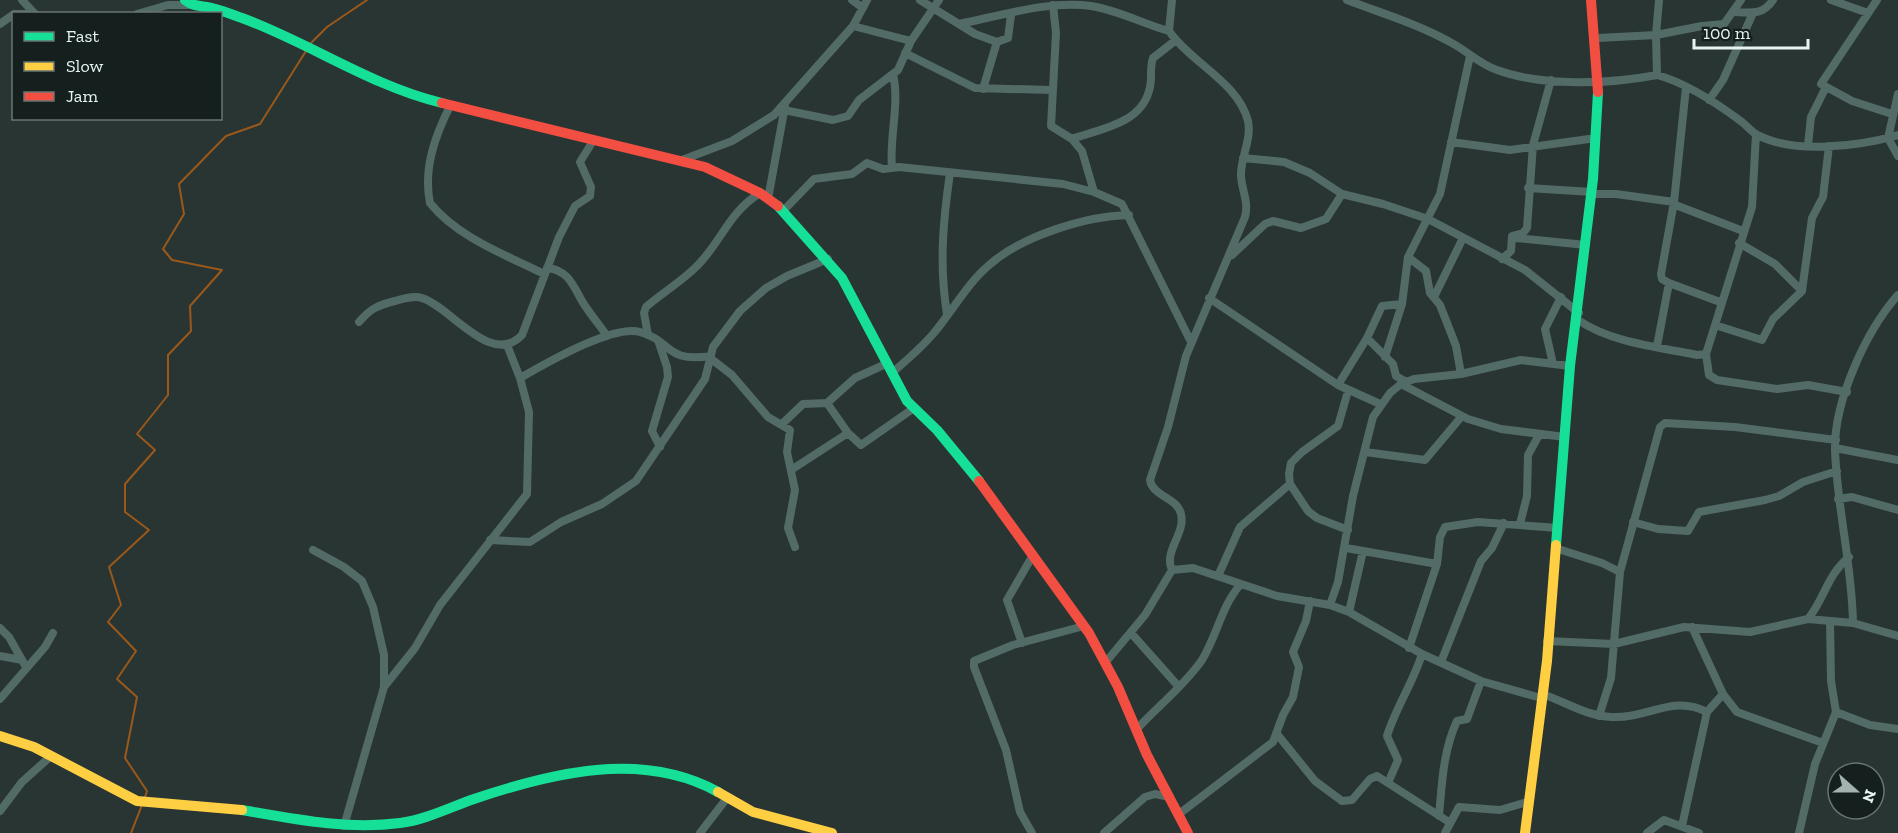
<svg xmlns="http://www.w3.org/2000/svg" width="1898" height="833" viewBox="0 0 1898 833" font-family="'Zilla Slab',serif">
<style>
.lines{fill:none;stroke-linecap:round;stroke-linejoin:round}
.stream{stroke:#9a581b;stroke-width:2}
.street{stroke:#526b67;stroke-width:8}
.fast{stroke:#16e098;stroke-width:10}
.slow{stroke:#ffcf43;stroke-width:10}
.jam{stroke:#f24e42;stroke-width:10}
</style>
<rect width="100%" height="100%" fill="#293532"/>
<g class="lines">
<path class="stream" d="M310 44 327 27 367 0
M145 797 147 791 125 758 137 697 117 679 136 651 108 622 121 605 109 567 149 530 125 512V484L155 450 137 434 168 395V355L191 331 190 306 222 270 172 260 163 249 184 214 179 184 226 136 260 124 306 51
M131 833 142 805"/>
<path class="street" d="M22 0 35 14
M852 0 863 8
M920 0 975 34 997 42
M1347 0C1381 13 1418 24 1450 42 1466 50 1479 64 1497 70 1543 87 1610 84 1657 75 1687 83 1718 104 1742 122 1747 126 1751 131 1756 134 1792 155 1860 146 1898 135
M1831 0 1868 13
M1877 0 1821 84 1852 101 1892 114
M1053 5 1056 33 1051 126 1072 139 1082 151 1094 192 1122 204 1191 342
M1735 12C1752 13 1763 15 1773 0
M15 14H31
M137 14 168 5H191
M0 24 14 14
M959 24C1000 16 1049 0 1091 6 1118 10 1143 24 1169 31
M853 26 911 41
M1598 38 1656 35 1702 26 1724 24 1741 0
M905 53 975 88 1051 90
M1657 75 1656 35 1659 0
M1686 87 1674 202 1661 274 1662 279 1669 283 1720 302
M983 89 996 45 997 42 1008 38 1011 15
M1898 94 1888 138 1898 156
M1709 100 1723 80 1753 13
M450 106C435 136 423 169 430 203 457 237 506 255 544 274
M784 110 833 120 848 116 859 100 898 70 911 41 939 0
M1072 139C1100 129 1140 124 1149 91 1153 80 1149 69 1153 58L1176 40
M1451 142 1510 150 1596 138
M1808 145 1811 117 1825 89
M1243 158 1284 162 1310 173 1342 194 1383 204 1428 219 1525 270 1579 313
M682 160 732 141 774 115 853 26 867 0
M892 168C889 137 900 104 893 74
M1528 188 1592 192
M1592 194H1616L1674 202
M768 199 785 106
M1673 204 1743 231
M784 210 814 179 852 174 867 163 883 169 899 167 1063 184 1094 192
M1516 238 1586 245
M1739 243 1775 264 1802 291
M1232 255 1265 224 1273 221 1301 228 1326 219 1342 194
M1408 257 1426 271 1430 293 1440 305 1456 346 1461 374
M1502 259 1511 251 1512 236 1523 233 1527 228 1533 145 1551 80
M547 268C568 270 573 285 582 301 589 313 599 324 607 336
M1434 297 1463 238
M1209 298 1338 385 1380 404
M947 314C939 265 943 221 950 173
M1578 320C1612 343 1658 347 1697 355L1706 354 1752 207 1756 134
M359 322C370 309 378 305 395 301 403 299 414 295 422 298 451 307 491 368 522 335L559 237 575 206 590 196 591 187 580 162 593 141
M1715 325 1762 340 1773 319 1802 291 1812 218 1823 197 1829 146
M648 335 644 313 646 307C662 293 681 282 697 266 722 241 728 213 760 193
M1367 338 1393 364 1396 376 1406 382
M659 343 667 367 668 377 652 431 660 447
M1657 346 1669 283
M1706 354 1709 375 1717 380 1777 389 1808 385 1847 392
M1385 357 1402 304 1408 257 1440 194 1470 56
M710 358 732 375 768 417 790 430 787 452 795 490 788 528 795 547
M1553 364 1545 329 1561 297
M893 372C907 360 921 348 933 334 952 312 966 285 988 266 1021 236 1086 216 1129 215
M520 378C545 364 613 324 640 332 673 341 664 363 711 356
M1401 384 1468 419 1501 429 1565 437
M1338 385 1367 338 1382 306 1402 304
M1348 391 1338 426 1302 452 1291 463 1289 474 1290 484 1308 511 1317 518 1348 530
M827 403 848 433 861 445 914 408
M782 424 803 404 827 403 855 378 888 363
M1835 448 1898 460
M1365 452 1425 460 1462 416
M791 470 848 433
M1838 499 1852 497 1898 510
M1633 522 1658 529 1688 531 1699 512 1765 500 1779 496 1803 482 1837 471
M1520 524 1527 496 1528 455 1539 435
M490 540 530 542 561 522 602 504 636 481 705 379 713 347 740 311 766 288 787 276 828 259
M1346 548 1437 564
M1555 548 1602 563 1620 572 1611 678 1599 716
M313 550 344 567 362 581 373 607 384 655V687L344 826
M1172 570C1163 552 1186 533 1181 514 1178 498 1152 496 1150 480L1168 427 1186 356 1245 217C1249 201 1242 192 1241 176 1240 159 1252 139 1248 121 1238 82 1191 63 1169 31L1172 0
M1620 572 1660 427 1665 423 1735 427 1836 440
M1218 576 1240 527 1290 484
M1330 605 1338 582 1353 496 1373 417 1390 393 1401 384 1414 379 1461 374 1521 360 1570 366
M1349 612 1363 551
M1808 619C1825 598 1827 575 1849 557
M1830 621 1831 681 1836 712 1870 725 1898 729
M1853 623C1852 564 1837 508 1835 450 1834 401 1866 331 1898 295
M1692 627 1723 694 1737 712 1823 743
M0 628 9 637 26 667
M1131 633 1179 687
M1547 641 1614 644 1684 627 1750 632 1808 619 1853 623 1898 636
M1022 643 1007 600 1033 555
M1409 648 1437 564 1440 537 1445 527 1478 522 1558 528
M0 656 22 660
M1441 662 1481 561 1492 548 1504 523
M1105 663 1145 615 1172 570 1193 568 1277 596 1330 605 1349 612 1422 654 1481 681 1541 698
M384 687 415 648 440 605 527 494 529 412 520 378 507 345
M1542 694C1566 702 1586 716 1612 717 1647 719 1673 694 1707 712
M0 699 45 647 53 633
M1137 729C1158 706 1184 686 1202 660 1217 636 1221 607 1240 585
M1277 734 1315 781 1342 801 1352 800 1370 779 1377 776 1449 822
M1388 783 1398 760 1387 736C1396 707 1413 683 1422 654
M0 811 22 782 51 756
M1179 814 1273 742 1283 715 1293 697 1299 667 1293 652 1306 621 1310 601
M1439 816C1442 783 1443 751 1457 721L1467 719 1481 681
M1682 826 1707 712 1723 694
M700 833 727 798
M1032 833 1020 812 1006 750 974 667V661L1013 645 1084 626
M1104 833 1145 797 1155 794 1170 797
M1445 833 1459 807 1500 810 1527 802
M1647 833 1664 820 1699 833
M1799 833 1815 764 1836 712"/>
<path class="fast" d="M185 0C194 8 204 5 215 9 224 11 233 15 242 18 310 43 371 86 442 103
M778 206 842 278 907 401 937 430 979 481
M1556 545 1570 366 1593 179 1598 92
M242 810C294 819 347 830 400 823 425 820 451 807 474 799 551 773 642 750 718 792"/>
<path class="slow" d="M0 736 34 747 137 801 242 810
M718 792 753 812 832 833
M1525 833 1547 661 1556 545"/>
<path class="jam" d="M1591 0 1598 92
M442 103 705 167 760 193 778 206
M979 481 1089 633 1118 687 1147 755 1188 833"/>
</g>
<rect x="12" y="12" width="210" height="108" fill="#151f1d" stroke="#697572" stroke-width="1.5"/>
<rect x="24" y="32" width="30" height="9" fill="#16e098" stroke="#697572" stroke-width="1.5"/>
<text x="66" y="42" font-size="18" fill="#e7f5f2">Fast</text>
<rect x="24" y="62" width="30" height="9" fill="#ffcf43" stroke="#697572" stroke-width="1.5"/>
<text x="66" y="72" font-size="18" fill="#e7f5f2">Slow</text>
<rect x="24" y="92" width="30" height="9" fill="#f24e42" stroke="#697572" stroke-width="1.5"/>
<text x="66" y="102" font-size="18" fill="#e7f5f2">Jam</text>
<g transform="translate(1856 791) rotate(111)"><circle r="28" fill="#151f1d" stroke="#697572" stroke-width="1.5"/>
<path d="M0-4.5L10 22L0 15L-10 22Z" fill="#a4b2af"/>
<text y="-9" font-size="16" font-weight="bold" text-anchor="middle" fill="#e7f5f2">N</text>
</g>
<path d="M1694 39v9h114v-9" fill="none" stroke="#e7f5f2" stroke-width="3"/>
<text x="1703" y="39" font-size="18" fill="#e7f5f2" stroke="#151f1d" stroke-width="4.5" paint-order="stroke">100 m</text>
</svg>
